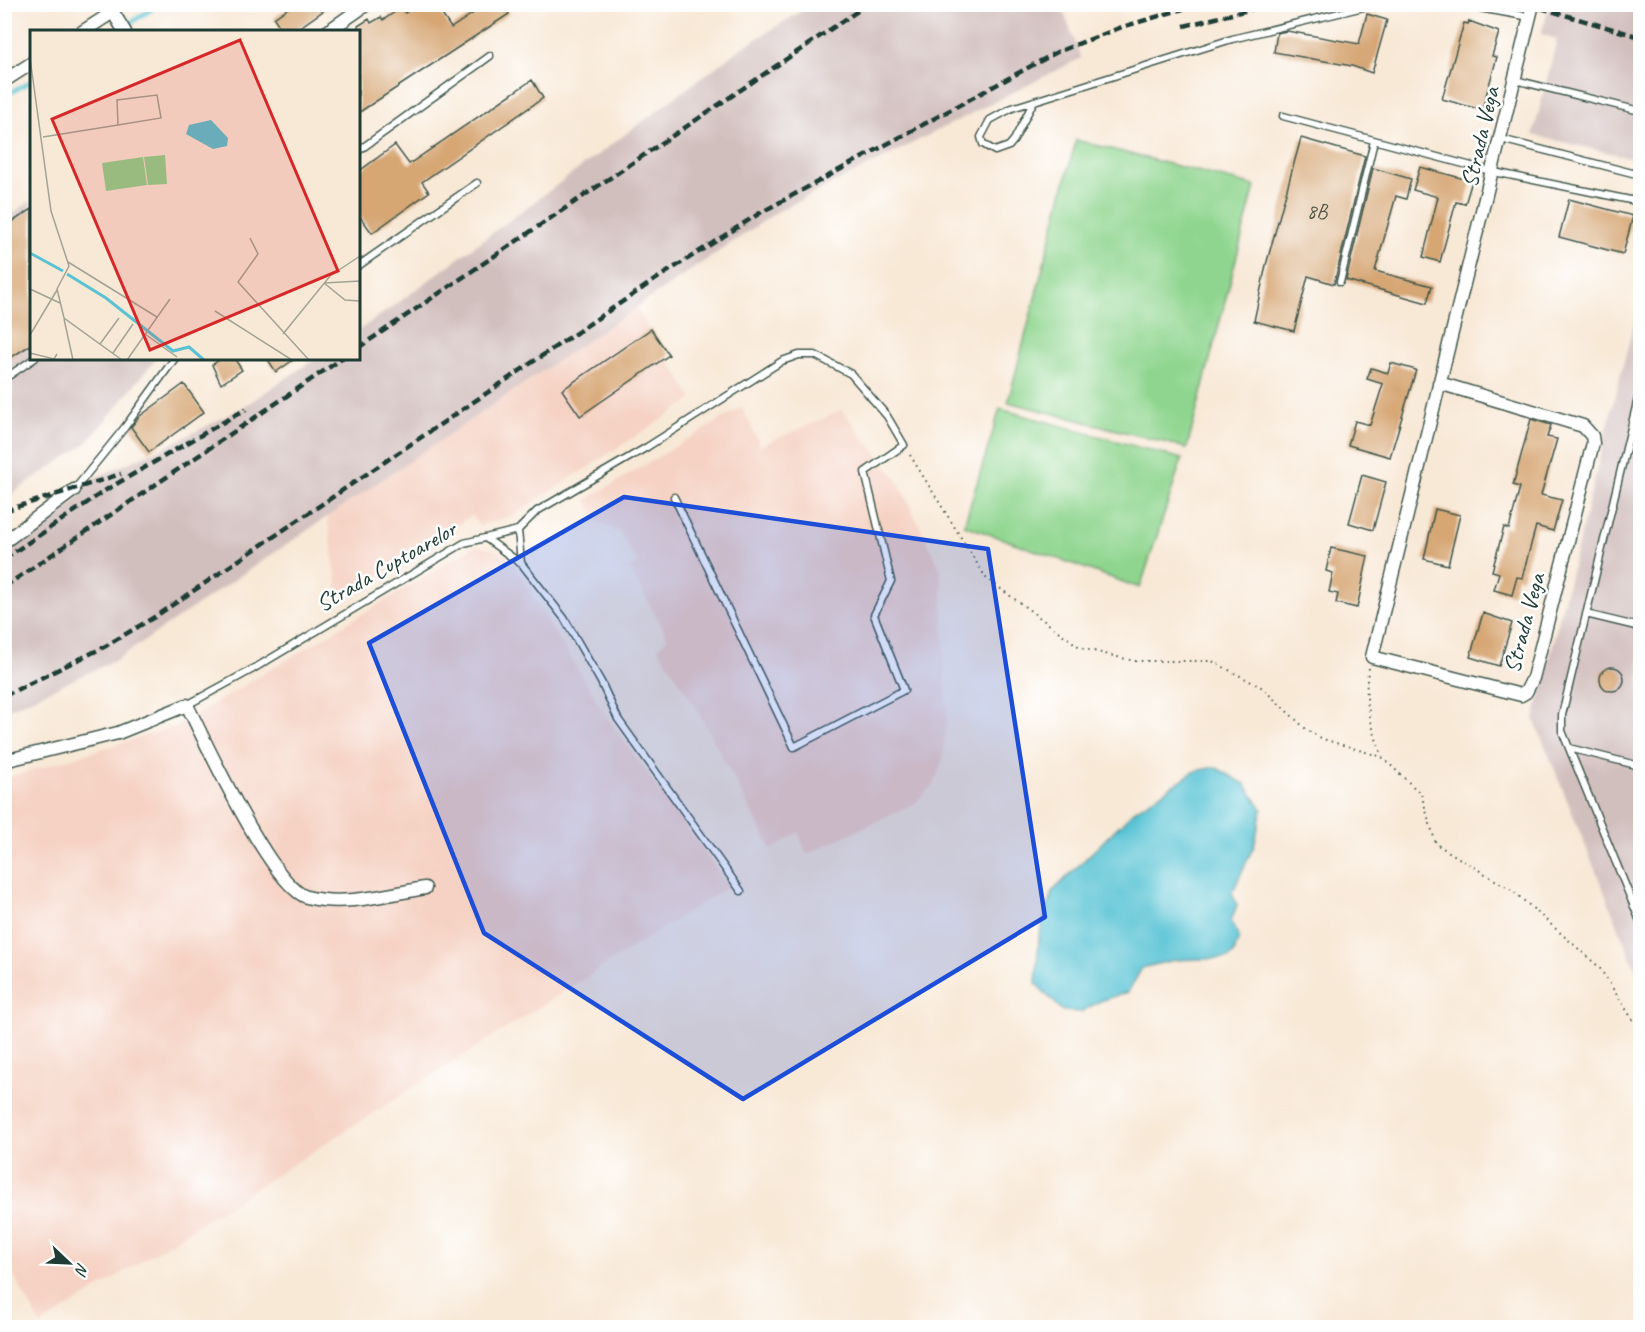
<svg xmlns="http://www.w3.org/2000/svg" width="1645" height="1332" viewBox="0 0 1645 1332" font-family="Caveat,sans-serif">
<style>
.built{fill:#f5d2c3}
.industrial{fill:#d1bfbd}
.green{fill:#8fd58f;stroke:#578962;stroke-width:1.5}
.water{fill:#59c3d4;stroke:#3c8084;stroke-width:1.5}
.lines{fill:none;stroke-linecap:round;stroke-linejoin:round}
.stream{stroke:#59c3d4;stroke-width:4.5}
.building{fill:#d6a673}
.service-casing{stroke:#40574c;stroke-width:9}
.minor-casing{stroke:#40574c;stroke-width:15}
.path{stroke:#40574c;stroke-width:2;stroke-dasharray:1.5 4.5;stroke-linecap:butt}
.service{stroke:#fff;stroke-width:6}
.minor{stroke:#fff;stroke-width:12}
.rail{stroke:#1f3d34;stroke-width:4.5;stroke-dasharray:9 4.5;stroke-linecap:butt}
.marked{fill:#1d4ed8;fill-opacity:0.2;stroke:#1d4ed8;stroke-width:4.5;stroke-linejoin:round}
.labels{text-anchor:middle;stroke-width:5;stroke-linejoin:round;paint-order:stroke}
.number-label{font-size:21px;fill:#4d5744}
.street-label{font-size:24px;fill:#1f3d34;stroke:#fff}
.inset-river{fill:none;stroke:#59c3d4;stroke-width:3}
.inset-road{fill:none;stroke:#a1a495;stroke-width:1.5}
.view{fill:#d62828;fill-opacity:0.15;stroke:#d62828;stroke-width:3}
.inset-edge{fill:none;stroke:#1f3d34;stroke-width:3}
</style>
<rect width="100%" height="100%" fill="#fff"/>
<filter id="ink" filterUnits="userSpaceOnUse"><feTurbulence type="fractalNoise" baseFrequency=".0167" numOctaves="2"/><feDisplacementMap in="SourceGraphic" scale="12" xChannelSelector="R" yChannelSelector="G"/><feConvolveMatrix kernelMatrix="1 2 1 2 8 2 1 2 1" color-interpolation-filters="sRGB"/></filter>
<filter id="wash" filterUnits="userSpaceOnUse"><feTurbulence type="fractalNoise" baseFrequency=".008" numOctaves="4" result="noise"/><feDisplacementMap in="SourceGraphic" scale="24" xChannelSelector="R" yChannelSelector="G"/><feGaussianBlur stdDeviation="1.35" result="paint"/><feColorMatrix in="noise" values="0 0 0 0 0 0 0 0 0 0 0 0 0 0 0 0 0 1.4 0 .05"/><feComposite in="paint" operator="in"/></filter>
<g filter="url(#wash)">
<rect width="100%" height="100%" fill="#f8e8d6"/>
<path class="built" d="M630 299 693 399 514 515 479 526 472 515 340 601 325 504Z
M742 407 760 446 842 410 898 481 941 570 947 720 943 758 934 784 915 803 807 854 798 832 772 850 697 709 658 648 668 638 630 568 638 563 619 532 598 521 586 500Z
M475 546 492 549 509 558 607 717 729 886 41 1325 5 1260 4 779 177 726Z"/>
<path class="industrial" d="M813 4 1061 5 1081 58 777 212 116 660 5 711V551L71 505 94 478 171 444 240 409 315 359 358 358 359 330 398 303 740 49Z
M1550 5H1640V160L1533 135 1557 39 1541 34Z
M31 201 32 358 156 359 87 443 5 498V218Z
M1640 298V980L1534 719Z"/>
<path class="green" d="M1076 140 1255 186 1187 448 1008 402Z
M1000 409 1182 459 1140 588 964 525Z"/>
<path class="water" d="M1215 767 1245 784 1262 809 1254 846 1232 893 1237 905 1231 921 1239 937 1234 953 1229 958 1174 960 1142 968 1128 992 1100 1001 1081 1012 1063 1011 1036 984 1039 936 1052 892 1134 811 1195 771Z"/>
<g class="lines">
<path class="stream" d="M116 32 160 4
M4 96 32 81"/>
</g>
<g id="blocks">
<path class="building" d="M294 4H333L293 32H283L274 18Z
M418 4H435L451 28 487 4H503L509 14 358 113V26L369 19 371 23 381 17 383 20 401 8 405 13Z
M1367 14 1387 20 1372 73 1352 66 1274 52 1277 33 1287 31 1359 44Z
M1469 21 1499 32 1492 56 1497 57 1482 110 1442 99 1464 23 1468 24Z
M532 80 543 98 422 182 429 192 372 233 358 214V172L395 145 409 164Z
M1301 138 1365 156 1334 284 1308 276 1294 331 1254 321 1266 265Z
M1420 167 1472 181 1465 204 1456 202 1440 262 1423 257 1438 197 1413 190Z
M1373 168 1411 179 1406 199 1396 196 1375 271 1432 286 1427 303 1346 280Z
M1569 199 1633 216 1623 254 1559 237Z
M32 209V344L4 362V227Z
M651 329 669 355 580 416 562 390Z
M222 358H234L242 370 221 384 212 365Z
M267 358H296L276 372Z
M1391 363 1416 370 1390 457 1348 445 1355 421 1370 425 1383 384 1367 379 1371 368 1388 373Z
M184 384 204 412 149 452 131 427 140 416Z
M1531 419 1551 425 1547 437 1557 439 1541 495 1562 500 1553 531 1536 526 1522 578 1517 577 1512 595 1494 590 1499 573 1492 571 1504 527 1509 529 1520 487 1513 485Z
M1362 475 1386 482 1373 530 1349 523Z
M1435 509 1460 515 1448 565 1424 559Z
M1331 548 1368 556 1357 608 1336 603 1338 594 1329 592 1333 573 1326 571Z
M1483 613 1512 623 1499 666 1470 657Z
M1600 679a12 12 0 1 1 24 0a12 12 0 1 1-24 0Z"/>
</g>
</g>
<g filter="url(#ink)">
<use href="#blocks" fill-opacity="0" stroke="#40574c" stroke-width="1.5"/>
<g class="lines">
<defs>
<path id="service" d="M1457 4 1530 17
M1515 80 1640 111
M1034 101 1014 140 1009 146 995 151 983 144 981 137 990 120 1012 108 1232 39 1376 4
M1283 116 1494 172 1640 202
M1501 139 1640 175
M358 151 490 56
M358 266 477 183
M1340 282 1374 141
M4 379 35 358
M1640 390 1562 715V731L1640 921
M74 490 125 427 175 358
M518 530 521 563 564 618 601 682 618 719 741 891
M487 539 520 563
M1586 614 1640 627
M187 705 253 669 464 543 518 530 537 511 647 447 782 361 799 355H815L851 374 887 416 904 445 865 472 891 581 874 615 904 690 794 747 674 497
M1569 748 1640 766"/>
<path id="minor" d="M108 4 125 32
M82 32 113 12
M327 32 367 4
M4 81 32 63
M1439 383 1583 426 1592 436 1593 443 1533 678 1526 692 1521 695 1372 657 1533 4
M4 542 74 490
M4 761 118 733 187 705C205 741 272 887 307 897 344 907 388 894 425 888
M4 1326 5 1328"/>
</defs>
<use href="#service" class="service-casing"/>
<use href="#minor" class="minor-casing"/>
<path class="path" d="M910 455 986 578 1081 648 1134 661H1212L1261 687 1307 730 1323 739 1382 757 1421 794 1436 844 1513 891 1599 967 1640 1031
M1369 668C1362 698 1372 728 1382 756"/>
<use href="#service" class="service"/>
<use href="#minor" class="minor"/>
<path class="rail" d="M1527 4 1640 37
M1184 26 1272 4
M358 348 868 4
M4 511 121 474
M4 559 106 490 246 409
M4 587 343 358
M4 696 104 647 156 616 653 281 760 213 1057 52 1122 27 1200 4"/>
</g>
</g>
<path class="marked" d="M624 497 988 549 1045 917 743 1099 484 933 369 643Z"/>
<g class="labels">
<g class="number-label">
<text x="1317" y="218">8B</text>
</g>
<g class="street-label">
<text transform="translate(1480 137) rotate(-77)" y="8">Strada Vega</text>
<text transform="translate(386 566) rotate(-30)" y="8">Strada Cuptoarelor</text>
<text transform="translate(1524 623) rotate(-75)" y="8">Strada Vega</text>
</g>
</g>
<g transform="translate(30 30)">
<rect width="330" height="330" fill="#f8e8d6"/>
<path d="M135 125 137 154 118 155 114 127ZM113 127 117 155 76 161 72 133Z" fill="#8fd58f"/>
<path d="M181 90 198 108 197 116 183 119 156 104 159 95Z" fill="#59c3d4"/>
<path class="inset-river" d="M0 223 33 241M37 244 76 268 143 321 159 317 174 330"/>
<path class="inset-road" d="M0 28 21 181 39 236 27 259 34 288 92 330M13 107 88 95 131 88 127 65 87 70 88 95M220 208 228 224 208 252 279 330M38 232 127 287M294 253 315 270 330 271M294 253 330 251M0 259 30 273M185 281 262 330M34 289 43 330M115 304 147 327M253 304 300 246 330 226M0 305 27 260M70 314 89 288M0 323 24 329 27 324M83 323 103 294M97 330 140 269"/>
<path class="view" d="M210 10 308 241 120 320 22 89Z"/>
<rect width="330" height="330" class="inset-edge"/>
</g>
<rect width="1645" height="1332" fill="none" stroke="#fff" stroke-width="24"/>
<g transform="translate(69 1263) rotate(113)" stroke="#ffffff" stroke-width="4.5" paint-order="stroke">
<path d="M0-4.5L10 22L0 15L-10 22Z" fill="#1f3d34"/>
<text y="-9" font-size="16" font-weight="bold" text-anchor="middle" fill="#1f3d34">N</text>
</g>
</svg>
